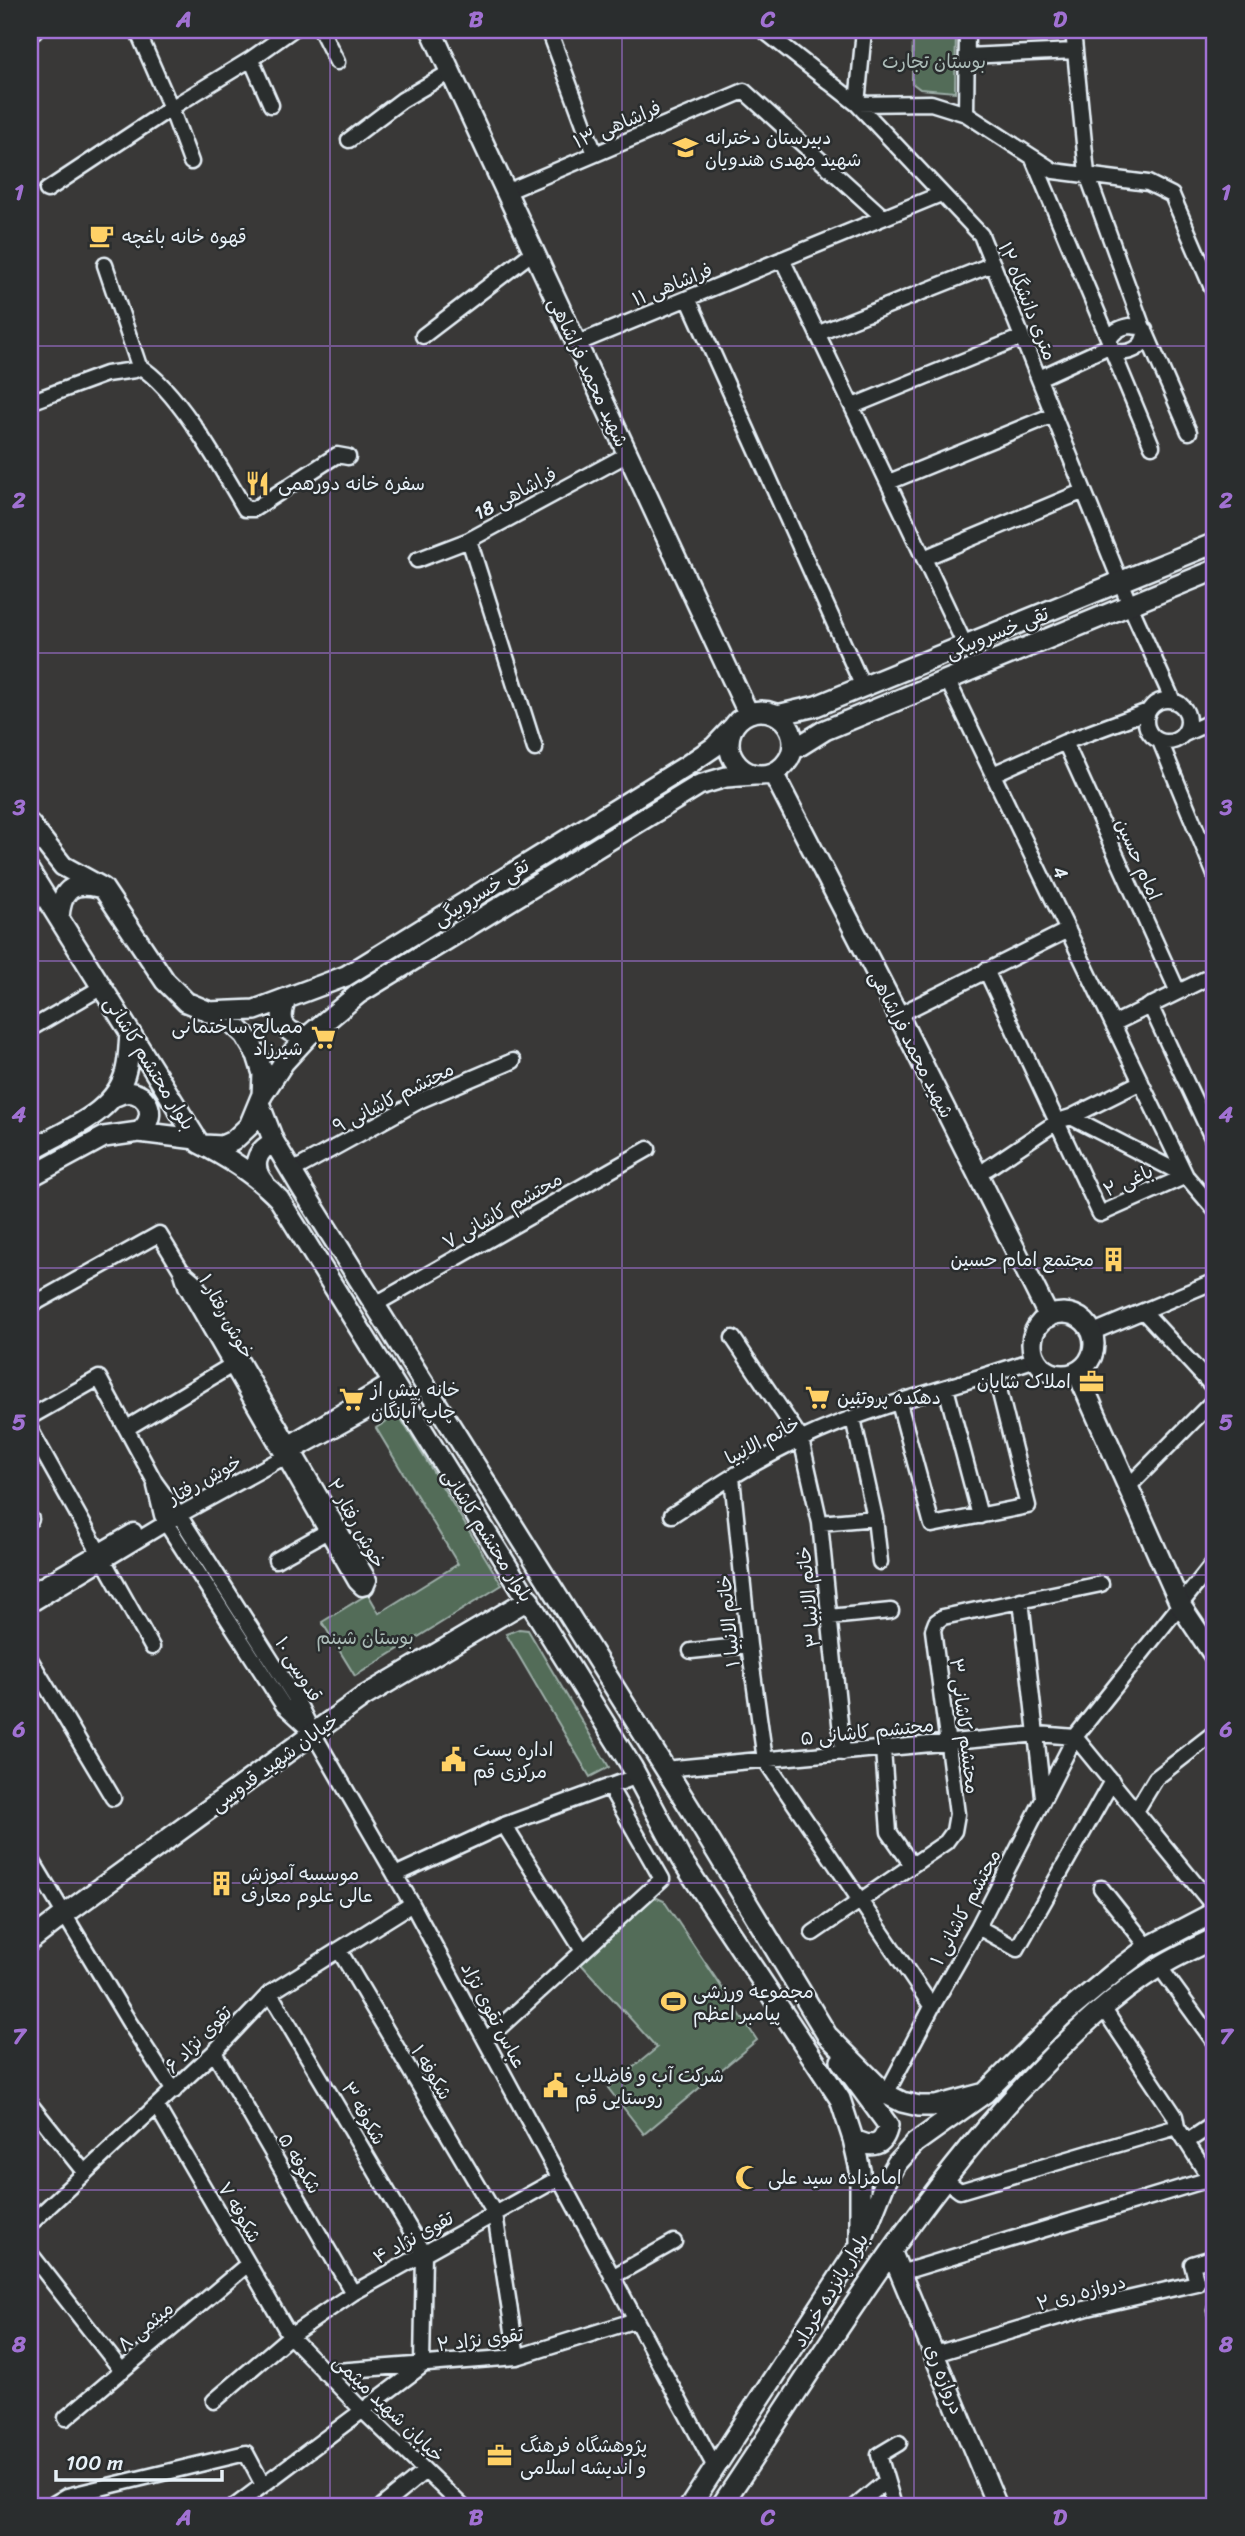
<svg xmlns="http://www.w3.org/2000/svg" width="1245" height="2536" viewBox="0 0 1245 2536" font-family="Sriracha,'Playpen Sans Arabic',sans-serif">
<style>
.green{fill:#526c59;stroke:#9daea8;stroke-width:2}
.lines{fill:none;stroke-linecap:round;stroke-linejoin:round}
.minor-casing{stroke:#e8f1f8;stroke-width:19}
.major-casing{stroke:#e8f1f8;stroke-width:24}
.minor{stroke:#2a2d2e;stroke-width:14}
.major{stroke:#2a2d2e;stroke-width:19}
.grid{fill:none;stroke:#a171d3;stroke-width:2;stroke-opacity:0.55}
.labels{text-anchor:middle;stroke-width:5;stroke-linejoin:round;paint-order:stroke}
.park-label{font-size:19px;fill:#acbcb8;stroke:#2a2d2e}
.street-label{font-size:19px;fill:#e8f1f8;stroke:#2a2d2e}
.poi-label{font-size:19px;fill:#e8f1f8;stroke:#2a2d2e;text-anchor:start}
.neatline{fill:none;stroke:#a171d3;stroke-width:2.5}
.grid-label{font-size:23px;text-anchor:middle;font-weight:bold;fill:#a171d3}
</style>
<rect width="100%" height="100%" fill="#393837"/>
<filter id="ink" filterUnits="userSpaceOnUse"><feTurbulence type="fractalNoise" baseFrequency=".0143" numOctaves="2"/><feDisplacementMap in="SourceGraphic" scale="14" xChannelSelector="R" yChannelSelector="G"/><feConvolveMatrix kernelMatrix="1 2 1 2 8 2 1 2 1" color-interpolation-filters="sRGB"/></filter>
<g filter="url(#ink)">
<path class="green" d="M913 30H956L955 92 920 89 912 83Z
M398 1414 502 1585 355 1676 322 1622 368 1594 379 1613 458 1564 376 1428Z
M519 1629 528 1630 609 1767 590 1777 506 1634Z
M655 1897 664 1901 757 2040 644 2134 608 2088 657 2048 581 1964Z"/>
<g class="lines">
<defs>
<path id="minor" d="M137 30 171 108 251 59 292 30
M321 30 337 62
M549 30 595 154
M763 30 857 104 981 235 1129 603 1173 701
M1073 30 1087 174 1143 328
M967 56 1075 51
M251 59 271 105
M857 104 931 103 966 114 1054 171 1148 183 1172 195 1215 295
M857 104 864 30
M966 114 967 30
M349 140 402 100 450 72
M1033 159 1109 340
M47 190 171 108 191 162
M506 192 744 91 883 217
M782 259 965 645
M688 298 863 687
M1129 326 1140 327 1145 330C1146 349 1127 356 1112 350L1109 340C1114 331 1119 328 1129 326Z
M819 333 993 264
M1146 333 1189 432
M423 336 533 252
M576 344 941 194
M1112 350 1152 446
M139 366C178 390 221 468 245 509H254L337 455 348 457
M1039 378 1109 346
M30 402 106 374 135 370 139 366 105 265
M853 406 1022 337
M889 482 1053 415
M469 540 535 749
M924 558 1084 491
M417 560 469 540 628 454
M947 679 1186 1176
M1146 721a21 21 0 1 1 42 0a21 21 0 1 1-42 0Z
M1184 734 1215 720
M1160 741 1215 875
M1065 742 1178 992
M993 774 1065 742 1148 711
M986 970 1100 1214 1186 1176 1215 1210
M1150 1005 1215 1144
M898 1015 1068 930
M1113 1024 1215 974
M30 1029 102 987
M1071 1117 1141 1082
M988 1168 1058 1121 1071 1117 1186 1176
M292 1171 421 1100 513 1061
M374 1305 648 1149
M30 1306 159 1234 181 1270 195 1282 369 1580 366 1587 362 1588 356 1582 186 1286 181 1270
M1144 1312 1215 1389
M1091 1333 1215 1281
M733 1338 801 1439 820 1523 843 1753
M946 1388 980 1516
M899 1403 932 1525 1028 1506 995 1373
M30 1417 99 1378 155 1482 179 1515 296 1699 313 1733 412 1904 715 2467
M853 1418 875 1518 880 1562
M127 1428 237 1362
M30 1429 152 1647
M283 1447 392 1381
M732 1477 749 1645 765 1760 932 2007
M155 1486 162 1515 166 1523 283 1705 307 1727
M1127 1488 1215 1399
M672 1515C714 1488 756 1460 802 1439 876 1404 958 1386 1036 1359
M30 1519H31
M820 1523 875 1518
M276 1560 326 1532
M30 1592 134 1531
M1021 1600 1043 1797
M30 1605 179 1515 400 1393
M829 1617 891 1611
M691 1651 749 1645
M30 1659 113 1798
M1075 1737 1215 1908
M883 1749 889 1832 912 1865
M664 1769 1038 1734 1075 1737
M1136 1811 1156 1778 1215 1732
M504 1825 583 1951
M30 1857 129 2022 174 2091
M395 1875 504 1825 638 1776
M1101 1888 1148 1947
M978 1927 1017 1949 1112 1781
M813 1933 946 1842 954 1831 957 1814 933 1630 936 1622 943 1617 1101 1584
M339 1950 495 2214 517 2357
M1159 1966 1215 2043
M1103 2008 1175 2116 1177 2127 1214 2185
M486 2040 662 1879 609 1786
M214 2052 353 2293
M886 2094 932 2007 978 1927 1075 1737 1215 1561
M30 2104 85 2173
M157 2107 290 2336 362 2410 462 2506
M1188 2141 1215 2123
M943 2178 960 2191 1177 2127
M30 2224 214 2052 270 1993 412 1904
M30 2253 122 2371
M900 2273 1210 2179
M612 2277 674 2242
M1215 2310V2311
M935 2354 1088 2308 1197 2283 1192 2264 1215 2257
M324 2372 517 2357 636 2320
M214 2401 290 2336 353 2293 559 2178
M66 2418 248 2264
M50 2506 67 2496 246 2453 263 2485
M235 2506 422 2366 424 2253 270 1993
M382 2506 425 2471
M856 2506 886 2481
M894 2506 879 2455 899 2443"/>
<path id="major" d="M431 30 748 713
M30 31 33 30
M729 743a32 32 0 1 1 64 0a32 32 0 1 1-64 0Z
M777 715 816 706 1215 543
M793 750 825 730 1215 570
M773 773 898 1015 1049 1317
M30 824 63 866 103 888 165 981 186 1002 229 1020 245 1035 257 1055 263 1074 262 1096
M30 872 199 1143C229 1158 256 1175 279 1199L632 1767 681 1859 840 2099 853 2139 860 2170V2245
M59 918C61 891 71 881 98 887
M286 1000C277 1022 284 1034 308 1036
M208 1012 255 1010 346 976 686 766 714 747 733 727
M116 1096C142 1082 163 1114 139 1132
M259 1103 274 1142 301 1187 693 1813 827 2035 886 2094 902 2102 919 2106H936L985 2093
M204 1145 222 1146 233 1141 249 1126 261 1097 284 1062 308 1036 358 994 699 785 726 777 754 775
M30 1151C64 1130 116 1114 126 1070 129 1058 129 1044 130 1032
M30 1177 104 1137 139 1132 196 1139
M264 1183C251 1167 255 1151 274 1142
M1032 1344a31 31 0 1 1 62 0a31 31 0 1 1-62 0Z
M1077 1372 1181 1606 1215 1657
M30 1941 65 1914 363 1697 529 1599
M841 2061 888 2125C884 2147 872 2149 853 2139
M892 2253 997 2506
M690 2506 860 2245 884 2185 897 2163 915 2143 985 2093 1061 2017 1115 1972 1148 1947 1215 1912
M721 2506C821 2359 911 2203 1035 2074 1073 2034 1112 1996 1159 1967 1176 1956 1197 1947 1215 1938"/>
</defs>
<use href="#minor" class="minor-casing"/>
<use href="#major" class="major-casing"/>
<use href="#minor" class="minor"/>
<use href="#major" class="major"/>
</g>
</g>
<path class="grid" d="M330 30V2506M622 30V2506M914 30V2506M30 346H1215M30 653H1215M30 961H1215M30 1268H1215M30 1575H1215M30 1883H1215M30 2190H1215"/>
<defs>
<symbol id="school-bare" viewBox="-9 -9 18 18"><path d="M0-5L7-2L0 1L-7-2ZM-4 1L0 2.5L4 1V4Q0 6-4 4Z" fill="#ffd166" stroke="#2a2d2e" stroke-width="2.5" paint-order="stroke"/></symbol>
<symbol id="cafe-bare" viewBox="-9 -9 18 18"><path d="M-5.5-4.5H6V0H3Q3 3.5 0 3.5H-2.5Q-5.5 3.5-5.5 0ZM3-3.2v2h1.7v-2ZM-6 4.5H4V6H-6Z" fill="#ffd166" stroke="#2a2d2e" stroke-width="2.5" paint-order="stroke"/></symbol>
<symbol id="restaurant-bare" viewBox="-9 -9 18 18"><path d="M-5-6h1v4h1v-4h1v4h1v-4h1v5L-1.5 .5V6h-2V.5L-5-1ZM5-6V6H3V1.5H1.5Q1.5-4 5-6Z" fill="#ffd166" stroke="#2a2d2e" stroke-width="2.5" paint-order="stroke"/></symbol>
<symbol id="supermarket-bare" viewBox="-9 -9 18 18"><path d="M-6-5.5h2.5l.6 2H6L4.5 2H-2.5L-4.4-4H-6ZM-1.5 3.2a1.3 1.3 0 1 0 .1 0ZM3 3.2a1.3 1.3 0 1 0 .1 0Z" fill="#ffd166" stroke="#2a2d2e" stroke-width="2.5" paint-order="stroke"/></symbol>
<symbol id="building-bare" viewBox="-9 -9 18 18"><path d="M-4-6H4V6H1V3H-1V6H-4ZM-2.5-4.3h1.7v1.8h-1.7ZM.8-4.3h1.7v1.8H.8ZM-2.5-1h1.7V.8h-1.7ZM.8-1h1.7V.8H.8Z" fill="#ffd166" stroke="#2a2d2e" stroke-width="2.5" paint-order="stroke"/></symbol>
<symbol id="office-bare" viewBox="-9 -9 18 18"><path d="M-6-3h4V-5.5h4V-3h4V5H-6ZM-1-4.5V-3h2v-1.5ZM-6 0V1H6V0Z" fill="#ffd166" stroke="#2a2d2e" stroke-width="2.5" paint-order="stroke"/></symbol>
<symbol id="civic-bare" viewBox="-9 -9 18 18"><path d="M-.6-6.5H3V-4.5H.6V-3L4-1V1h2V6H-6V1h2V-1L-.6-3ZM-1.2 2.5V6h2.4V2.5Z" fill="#ffd166" stroke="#2a2d2e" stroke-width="2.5" paint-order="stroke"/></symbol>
<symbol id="stadium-bare" viewBox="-9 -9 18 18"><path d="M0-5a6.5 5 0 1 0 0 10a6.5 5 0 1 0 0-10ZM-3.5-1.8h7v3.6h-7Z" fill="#ffd166" stroke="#2a2d2e" stroke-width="2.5" paint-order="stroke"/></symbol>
<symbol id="mosque-bare" viewBox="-9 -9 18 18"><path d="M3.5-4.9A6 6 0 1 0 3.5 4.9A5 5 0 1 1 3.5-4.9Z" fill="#ffd166" stroke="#2a2d2e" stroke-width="2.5" paint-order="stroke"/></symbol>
</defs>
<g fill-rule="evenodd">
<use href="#school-bare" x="668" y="130" width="35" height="35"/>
<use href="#cafe-bare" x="84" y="218" width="35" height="35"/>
<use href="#restaurant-bare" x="240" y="466" width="35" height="35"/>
<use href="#supermarket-bare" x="306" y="1020" width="35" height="35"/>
<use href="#building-bare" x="1096" y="1242" width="35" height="35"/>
<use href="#office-bare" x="1074" y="1364" width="35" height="35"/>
<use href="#supermarket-bare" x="800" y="1380" width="35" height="35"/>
<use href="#supermarket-bare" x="334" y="1382" width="35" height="35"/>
<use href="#civic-bare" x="436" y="1742" width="35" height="35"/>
<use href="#building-bare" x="204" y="1866" width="35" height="35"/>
<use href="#stadium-bare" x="656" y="1984" width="35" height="35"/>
<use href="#civic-bare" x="538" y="2068" width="35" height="35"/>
<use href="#mosque-bare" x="730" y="2160" width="35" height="35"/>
<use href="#office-bare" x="482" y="2438" width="35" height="35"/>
</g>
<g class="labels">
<g class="park-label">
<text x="934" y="68">بوستان تجارت</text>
<text x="365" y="1644">بوستان شبنم</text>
</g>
<g class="street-label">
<text transform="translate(617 124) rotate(-23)" y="7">فراشاهی ۱۳</text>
<text transform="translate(672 284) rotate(-22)" y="7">فراشاهی ۱۱</text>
<text transform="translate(1028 301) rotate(68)" y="7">۱۲ متری دانشگاه</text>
<text transform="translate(589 372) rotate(65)" y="7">شهید محمد فراشاهی</text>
<text transform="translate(515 493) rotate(-28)" y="7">فراشاهی 18</text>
<text transform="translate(997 632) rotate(-22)" y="7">تقی خسروبیگی</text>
<text transform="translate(1139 859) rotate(66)" y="7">امام حسین</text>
<text transform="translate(1061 872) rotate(64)" y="7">4</text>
<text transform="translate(481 892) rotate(-32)" y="7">تقی خسروبیگی</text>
<text transform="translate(912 1044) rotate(63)" y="7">شهید محمد فراشاهی</text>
<text transform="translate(150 1063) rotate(58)" y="7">بلوار محتشم کاشانی</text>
<text transform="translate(393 1097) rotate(-27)" y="7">محتشم کاشانی ۹</text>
<text transform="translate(1128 1180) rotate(-24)" y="7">باغی ۲</text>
<text transform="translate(502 1210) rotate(-30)" y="7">محتشم کاشانی ۷</text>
<text transform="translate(227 1316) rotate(61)" y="7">خوش رفتار ۱</text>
<text transform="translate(762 1440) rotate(-28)" y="7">خاتم الانبیا</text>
<text transform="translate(204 1479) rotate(-29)" y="7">خوش رفتار</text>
<text transform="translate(357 1523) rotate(61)" y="7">خوش رفتار ۲</text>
<text transform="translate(488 1535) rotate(58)" y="7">بلوار محتشم کاشانی</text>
<text transform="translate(808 1597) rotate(-96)" y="7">خاتم الانبیا ۳</text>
<text transform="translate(728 1621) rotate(-96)" y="7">خاتم الانبیا ۱</text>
<text transform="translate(299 1669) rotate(59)" y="7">قدوسی ۱۰</text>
<text transform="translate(965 1726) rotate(83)" y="7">محتشم کاشانی ۳</text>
<text transform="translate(867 1731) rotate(-6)" y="7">محتشم کاشانی ۵</text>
<text transform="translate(274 1762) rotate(-36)" y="7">خیابان شهید قدوسی</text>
<text transform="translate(965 1907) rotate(-62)" y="7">محتشم کاشانی ۱</text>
<text transform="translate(494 2015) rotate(62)" y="7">عباس تقوی نژاد</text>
<text transform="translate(198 2039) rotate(-45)" y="7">تقوی نژاد ۶</text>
<text transform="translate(432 2072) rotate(59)" y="7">شکوفه ۱</text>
<text transform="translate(364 2113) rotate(60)" y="7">شکوفه ۳</text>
<text transform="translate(300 2163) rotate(60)" y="7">شکوفه ۵</text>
<text transform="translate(240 2212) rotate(60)" y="7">شکوفه ۷</text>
<text transform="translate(413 2237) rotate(-29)" y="7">تقوی نژاد ۴</text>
<text transform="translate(830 2290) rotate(-59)" y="7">بلوار پانزده خرداد</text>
<text transform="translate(1081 2292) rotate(-15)" y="7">دروازه ری ۲</text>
<text transform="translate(145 2326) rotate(-40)" y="7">میثمی ۸</text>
<text transform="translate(480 2339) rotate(-7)" y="7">تقوی نژاد ۲</text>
<text transform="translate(945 2379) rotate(68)" y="7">دروازه ری</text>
<text transform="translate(389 2408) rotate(44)" y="7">خیابان شهید میثمی</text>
</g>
<g class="poi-label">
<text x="705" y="144">دبیرستان دخترانه<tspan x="705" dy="22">شهید مهدی هندویان</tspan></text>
<text x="122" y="243">قهوه خانه باغچه</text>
<text x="278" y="490">سفره خانه دورهمی</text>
<text x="303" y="1033" text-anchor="end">مصالح ساختمانی<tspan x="303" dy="22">شیرزاد</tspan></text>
<text x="1094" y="1266" text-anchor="end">مجتمع امام حسین</text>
<text x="1071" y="1388" text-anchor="end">املاک شایان</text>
<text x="371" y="1396">خانه پیش از<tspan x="371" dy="22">چاپ آبانگان</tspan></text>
<text x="837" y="1404">دهکده پروتئین</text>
<text x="473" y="1756">اداره پست<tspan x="473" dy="22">مرکزی قم</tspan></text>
<text x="241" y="1880">موسسه آموزش<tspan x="241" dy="22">عالی علوم معارف</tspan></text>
<text x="693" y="1998">مجموعه ورزشی<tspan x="693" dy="22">پیامبر اعظم</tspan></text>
<text x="575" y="2082">شرکت آب و فاضلاب<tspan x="575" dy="22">روستایی قم</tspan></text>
<text x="768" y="2184">امامزاده سید علی</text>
<text x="520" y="2452">پژوهشگاه فرهنگ<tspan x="520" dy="22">و اندیشه اسلامی</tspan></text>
</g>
</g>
<rect width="1245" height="2536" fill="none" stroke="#2a2d2e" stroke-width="77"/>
<path d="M56 2470v10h166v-10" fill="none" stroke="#e8f1f8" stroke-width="3.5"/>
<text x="66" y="2470" font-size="21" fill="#e8f1f8" stroke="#2a2d2e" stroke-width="5" paint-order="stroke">100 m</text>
<rect x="38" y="38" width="1168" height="2460" class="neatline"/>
<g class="grid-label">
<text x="184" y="27">A</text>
<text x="476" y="27">B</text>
<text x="768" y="27">C</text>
<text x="1060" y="27">D</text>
<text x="19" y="200">1</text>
<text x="1226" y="200">1</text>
<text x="19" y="508">2</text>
<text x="1226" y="508">2</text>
<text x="19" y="815">3</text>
<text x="1226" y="815">3</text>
<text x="19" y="1122">4</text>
<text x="1226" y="1122">4</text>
<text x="19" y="1430">5</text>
<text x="1226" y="1430">5</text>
<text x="19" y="1737">6</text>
<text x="1226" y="1737">6</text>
<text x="19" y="2044">7</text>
<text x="1226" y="2044">7</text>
<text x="19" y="2352">8</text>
<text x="1226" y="2352">8</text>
<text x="184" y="2525">A</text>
<text x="476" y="2525">B</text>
<text x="768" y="2525">C</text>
<text x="1060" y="2525">D</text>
</g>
</svg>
